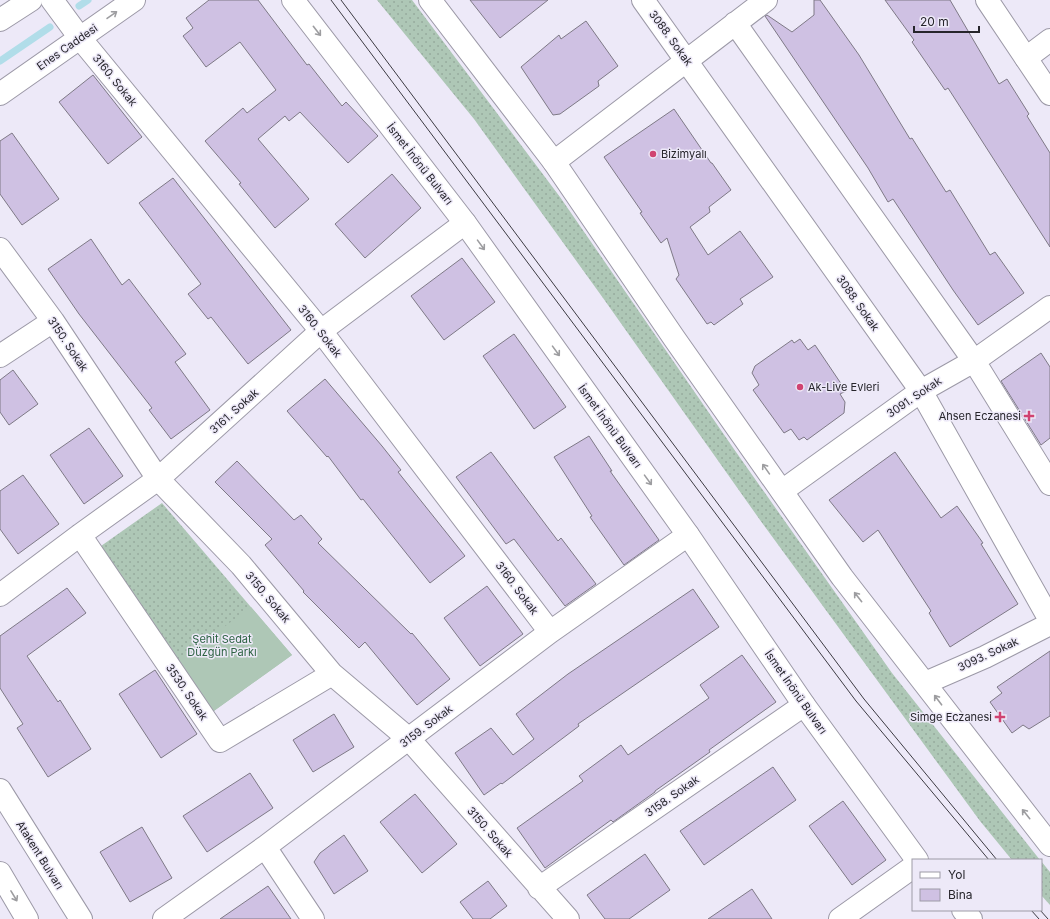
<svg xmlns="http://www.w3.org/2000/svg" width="1050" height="919" viewBox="0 0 1050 919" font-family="Inter,sans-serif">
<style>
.grass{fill:url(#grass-dots)}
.pitch{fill:#aec7b6}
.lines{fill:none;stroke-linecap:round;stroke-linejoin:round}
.stream{stroke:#b1dde9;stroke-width:7}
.building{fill:#cfc1e3;stroke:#7e7986}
.street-casing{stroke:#9c99a7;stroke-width:24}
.secondary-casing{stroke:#9c99a7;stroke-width:24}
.primary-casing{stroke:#9c99a7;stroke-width:24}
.street{stroke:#fff;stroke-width:22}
.secondary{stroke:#fff;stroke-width:22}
.primary{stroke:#fff;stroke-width:22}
.tram{stroke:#3d3b43;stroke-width:1}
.oneway{stroke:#9d9da0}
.poi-dot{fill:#d04371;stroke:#ede9f8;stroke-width:1.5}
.labels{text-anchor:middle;stroke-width:3;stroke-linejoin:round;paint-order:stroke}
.street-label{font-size:11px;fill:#26252b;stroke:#ede9f8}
.poi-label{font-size:11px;fill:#26252b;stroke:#ede9f8;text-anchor:start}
.park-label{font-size:11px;fill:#2d6343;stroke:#ede9f8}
</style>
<defs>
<pattern id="grass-dots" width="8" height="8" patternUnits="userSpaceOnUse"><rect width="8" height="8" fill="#aec7b6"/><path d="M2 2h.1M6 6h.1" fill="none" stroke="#96ab9d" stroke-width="1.8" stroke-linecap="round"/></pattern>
</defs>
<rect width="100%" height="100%" fill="#ede9f8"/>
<path class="grass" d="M377 0H412L560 197 736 452 892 673 1040 860H1012L980 821 760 520 603 298 474 119Z
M162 503 292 655 211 713 101 546Z
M1041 861 1050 872V905L1041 895Z"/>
<path class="pitch" d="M251 607 292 655 211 713 177 662Z"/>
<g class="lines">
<path class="stream" d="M79 6 88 0
M0 61 50 27"/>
</g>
<path class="building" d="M209 0H258L307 65 309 64 342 106 346 102 378 136 348 163 300 112 289 121 285 116 258 139 309 199 275 228 239 184 241 183 205 141 243 108 247 113 276 90 240 42 206 67 183 36 193 28 186 18Z
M470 0H548L500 38Z
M814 0H820L859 55 910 139 912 138 946 192 950 190 990 255 995 252 1024 293 978 325 953 290 893 199 888 202 868 168 765 16 767 15 792 32 814 15Z
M885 0H950L999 84 1007 79 1029 114 1027 116 1050 153V247L948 88 945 90 912 42 914 40Z
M586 21 618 66 598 81 599 86 560 114 553 115 521 67 559 35 561 39Z
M93 75 142 137 108 164 59 102Z
M674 109 711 163H712L731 190 709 207 710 212 690 227 708 255 740 231 773 277 740 299 743 304 714 325 711 322 707 324 676 279 679 275 667 238 661 243 640 213 642 212 604 157Z
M12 133 59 199 22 225 0 194V141Z
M392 174 421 208 365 258 335 224Z
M173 178 291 330 248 364 211 317 208 319 188 294 201 284 139 203Z
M91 239 122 285 129 279 186 354 175 362 210 410 171 439 149 410 152 408 79 314 48 269Z
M462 258 495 302 444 340 411 296Z
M514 334 566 407 534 429 483 356Z
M800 339 808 350 815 345 846 391 840 394 845 402 844 413 807 440 804 437 799 440 791 429 784 433 753 390 759 385 752 373 755 366 792 340 794 343Z
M1041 353 1050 367V438L1041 445 1001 381Z
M13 370 38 404 9 425 0 412V380Z
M325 379 382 446 401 470 398 472 465 556 430 583 363 499 361 500 328 456 327 457 287 411Z
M89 428 123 476 84 504 50 455Z
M589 436 612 471H610L659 540 624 565 590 517 592 516 554 457Z
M491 452 558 541 561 538 596 584 565 606 514 539 506 544 456 477Z
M895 452 941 518 957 506 983 543 981 544 1018 604 950 647 929 613 931 611 878 530 863 542 829 500Z
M237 461 294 520 301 515 322 539 318 543 411 634 412 633 450 679 417 705 365 642 359 648 303 592 304 591 265 545 272 539 215 482Z
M23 475 59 524 18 554 0 529V491Z
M487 586 523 634 480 666 444 618Z
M67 588 86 613 27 656 58 702 60 700 91 749 48 777 17 728 23 724 0 688V636Z
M693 589 719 627 578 724 579 726 502 784 501 783 484 795 455 753 491 728 513 755 534 739 516 714 568 674Z
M1050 651V716L1029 729 1023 725 1012 733 990 702 1002 693 997 687Z
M742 655 776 702 709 750 710 752 655 791V792L613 822 611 820 545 868 517 828 583 781 579 776 621 745 628 755 709 698 700 685Z
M155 670 197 734 161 758 119 694Z
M334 714 354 747 313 772 293 740Z
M773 767 796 800 704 865 680 831Z
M250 773 273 808 207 852 183 816Z
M415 794 457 844 422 873 380 822Z
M843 801 886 860 852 885 809 826Z
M142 827 172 878 130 902 100 852Z
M344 835 368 871 334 894 314 862 320 853Z
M645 854 670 890 629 919H605L587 895Z
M488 881 507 906 490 919H473L460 902Z
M268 886 291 919H220Z
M752 889 772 919H708Z"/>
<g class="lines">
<defs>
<path id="street" d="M52 0 80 38 321 331 550 632
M643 0 921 391 1050 620
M735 23 974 361 1050 484
M1026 58 1050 40
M554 162 766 0
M0 249 53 321 158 479 241 565 332 674 409 739 568 919
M0 356 53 321
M782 491 921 391 974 361 1050 307
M80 535 220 741 332 674
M0 595 80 535 158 479 321 331 465 223
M925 683 985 657 1050 624
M265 847 313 919
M539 888 804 705
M164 919 265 847 550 632 688 535
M840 919 913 867"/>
<path id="secondary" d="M987 0 1050 94
M0 20 31 0
M0 94 134 0
M0 790 81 919
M0 873 27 919"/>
<path id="primary" d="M293 0 465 223 688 535 804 705 917 860
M430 0 554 162 674 338 842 577 1050 845
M963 910 971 919"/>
</defs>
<use href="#street" class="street-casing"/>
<use href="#secondary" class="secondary-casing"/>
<use href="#primary" class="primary-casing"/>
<use href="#street" class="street"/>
<use href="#secondary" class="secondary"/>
<use href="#primary" class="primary"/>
<path class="tram" d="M331 0 856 701 989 860
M341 0 864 699 997 860
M1031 910 1039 919
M1040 910 1048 919"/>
</g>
<defs><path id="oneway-shaft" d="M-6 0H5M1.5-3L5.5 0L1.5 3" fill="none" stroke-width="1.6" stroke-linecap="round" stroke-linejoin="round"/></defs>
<g class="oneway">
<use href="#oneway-shaft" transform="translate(112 15) rotate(-35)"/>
<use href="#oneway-shaft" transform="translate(317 31) rotate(52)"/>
<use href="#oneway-shaft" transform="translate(481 245) rotate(54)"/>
<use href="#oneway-shaft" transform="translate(556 351) rotate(54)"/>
<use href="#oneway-shaft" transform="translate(766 469) rotate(-125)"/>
<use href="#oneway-shaft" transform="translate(648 480) rotate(54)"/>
<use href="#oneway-shaft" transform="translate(858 597) rotate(-128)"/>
<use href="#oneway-shaft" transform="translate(938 700) rotate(-127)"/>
<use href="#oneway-shaft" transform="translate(1026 814) rotate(-129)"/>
<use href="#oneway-shaft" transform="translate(14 896) rotate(59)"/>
</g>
<g class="poi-dot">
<circle cx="653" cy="154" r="4"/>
<circle cx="800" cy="387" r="4"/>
<path d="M1027 410h4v4h4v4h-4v4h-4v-4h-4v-4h4z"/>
<path d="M998 711h4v4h4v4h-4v4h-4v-4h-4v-4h4z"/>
</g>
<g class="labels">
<g class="street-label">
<text transform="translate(671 38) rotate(54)" y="4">3088. Sokak</text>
<text transform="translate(67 47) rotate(-35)" y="4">Enes Caddesi</text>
<text transform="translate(115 80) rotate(51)" y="4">3160. Sokak</text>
<text transform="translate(420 164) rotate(52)" y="4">İsmet İnönü Bulvarı</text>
<text transform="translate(858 303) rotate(55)" y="4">3088. Sokak</text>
<text transform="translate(320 331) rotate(52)" y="4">3160. Sokak</text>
<text transform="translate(68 344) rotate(56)" y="4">3150. Sokak</text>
<text transform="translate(914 397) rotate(-34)" y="4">3091. Sokak</text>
<text transform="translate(234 411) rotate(-42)" y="4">3161. Sokak</text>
<text transform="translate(610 426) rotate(54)" y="4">İsmet İnönü Bulvarı</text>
<text transform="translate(517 588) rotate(53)" y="4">3160. Sokak</text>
<text transform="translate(268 597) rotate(50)" y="4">3150. Sokak</text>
<text transform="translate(988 654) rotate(-25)" y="4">3093. Sokak</text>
<text transform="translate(187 692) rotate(56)" y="4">3530. Sokak</text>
<text transform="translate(796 692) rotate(55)" y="4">İsmet İnönü Bulvarı</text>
<text transform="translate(426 726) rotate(-37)" y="4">3159. Sokak</text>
<text transform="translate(672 796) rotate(-35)" y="4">3158. Sokak</text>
<text transform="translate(490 832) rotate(49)" y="4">3150. Sokak</text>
<text transform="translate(40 855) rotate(58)" y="4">Atakent Bulvarı</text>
</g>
<g class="poi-label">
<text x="661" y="158">Bizimyalı</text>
<text x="808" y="391">Ak-Live Evleri</text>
<text x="1021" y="420" text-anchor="end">Ahsen Eczanesi</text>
<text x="992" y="721" text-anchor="end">Simge Eczanesi</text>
</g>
<g class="park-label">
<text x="222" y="643">Şehit Sedat<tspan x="222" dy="13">Düzgün Parkı</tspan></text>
</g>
</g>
<rect x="912" y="859" width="130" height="52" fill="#ede9f8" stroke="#9d9ba6"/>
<rect x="920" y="872" width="20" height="6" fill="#ffffff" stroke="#9d9ba6"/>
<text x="948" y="879" font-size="12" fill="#26252b">Yol</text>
<rect x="920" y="889" width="20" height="12" fill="#cfc1e3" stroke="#9d9ba6"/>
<text x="948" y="899" font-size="12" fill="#26252b">Bina</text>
<path d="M914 26v6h65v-6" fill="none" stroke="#26252b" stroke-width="2"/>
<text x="920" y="26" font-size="12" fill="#26252b" stroke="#ede9f8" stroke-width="3" paint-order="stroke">20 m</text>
</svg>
